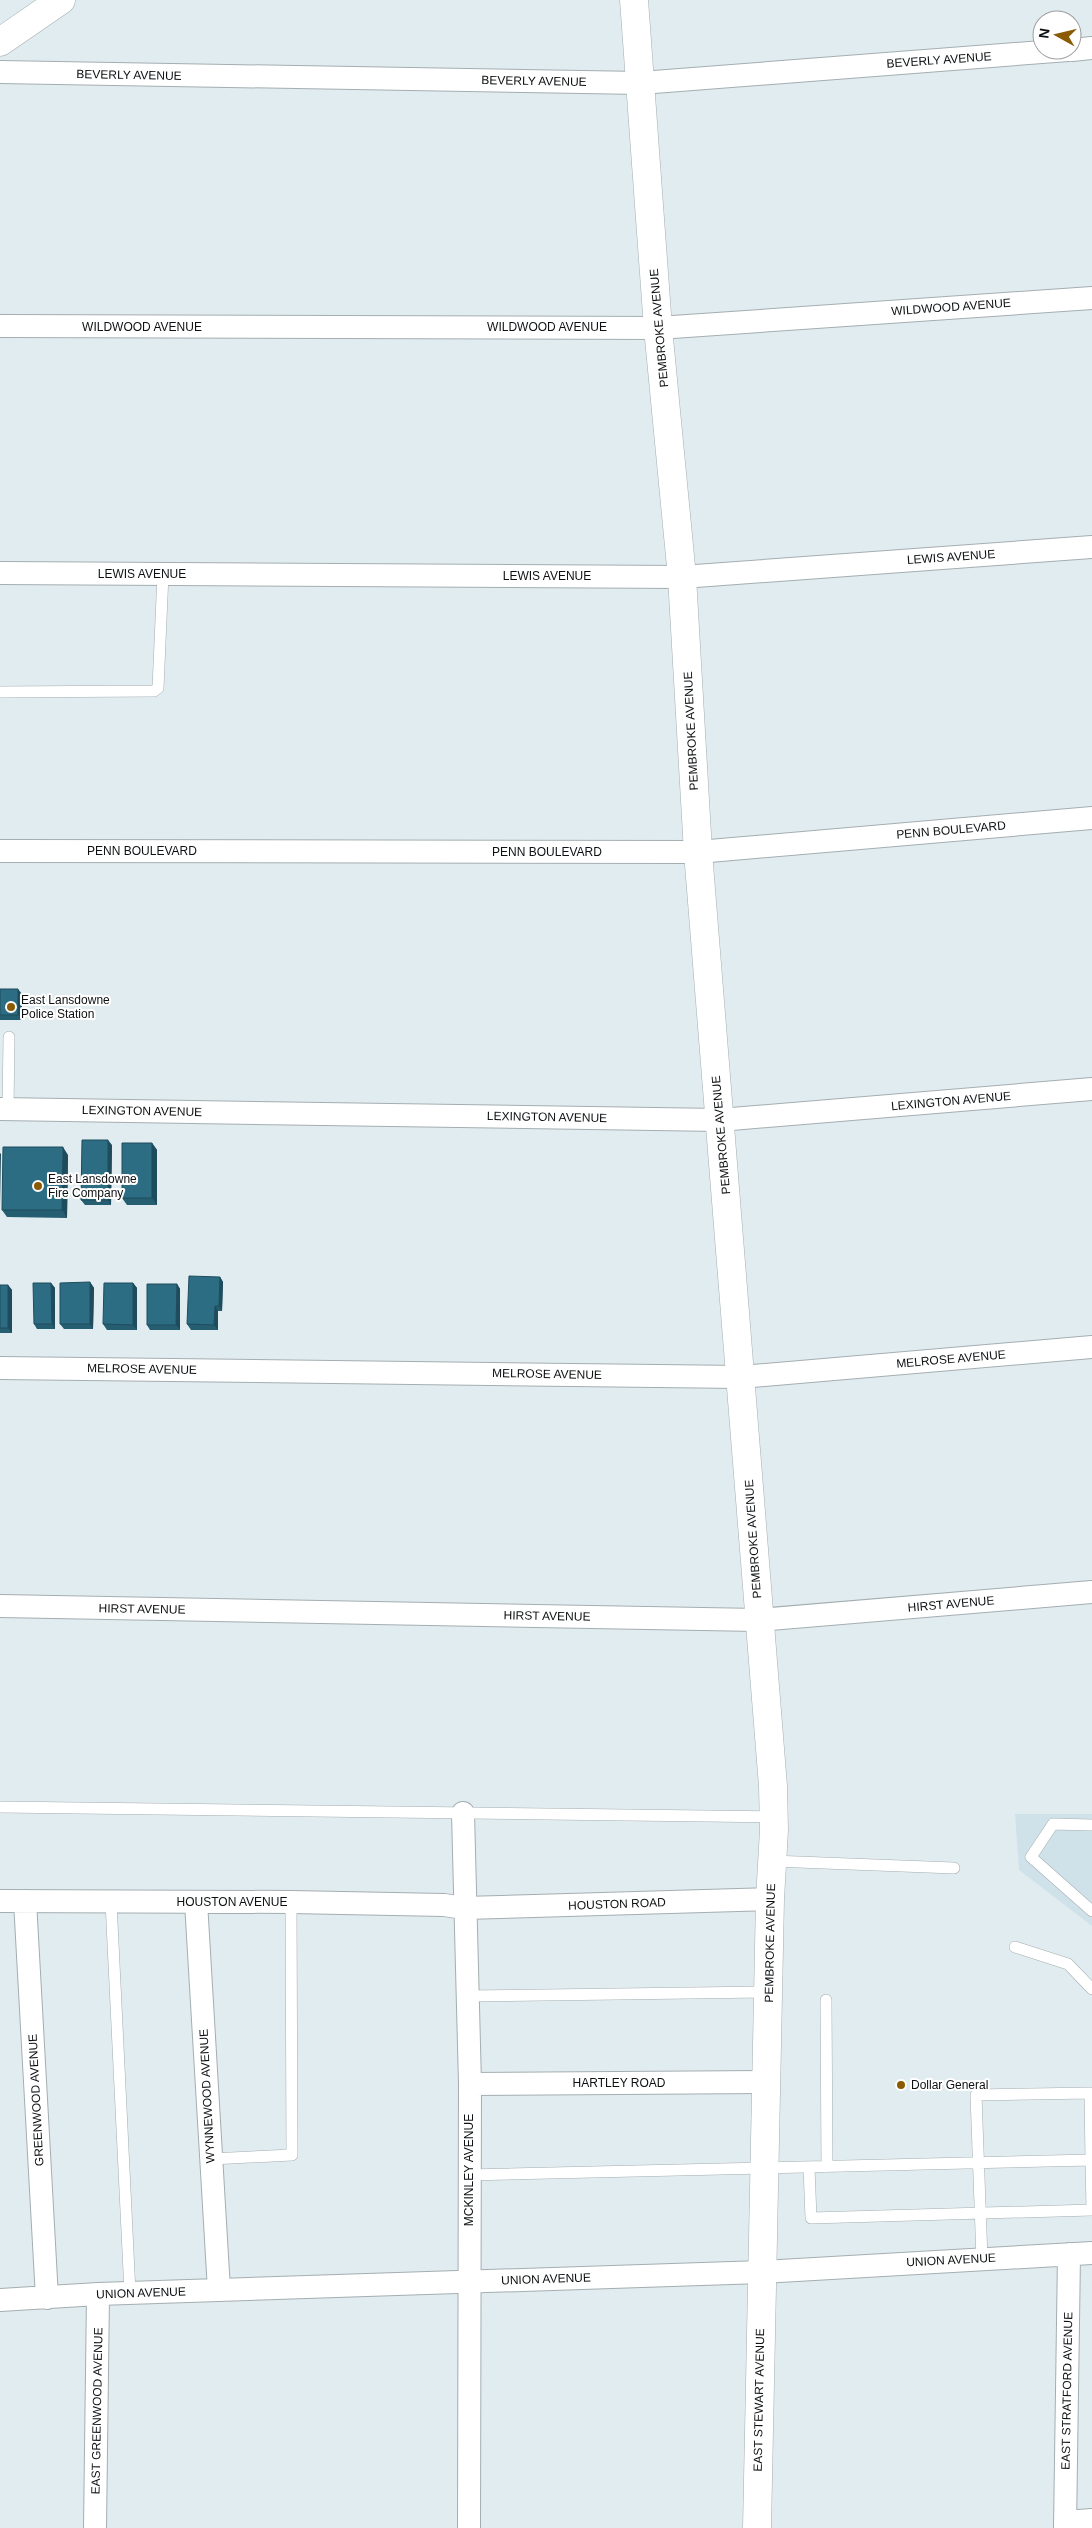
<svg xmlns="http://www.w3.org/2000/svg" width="1092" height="2528" viewBox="0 0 1092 2528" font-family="Arial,sans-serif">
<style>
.built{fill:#cfe2e9}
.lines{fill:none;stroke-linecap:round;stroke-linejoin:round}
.service-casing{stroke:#a4aeb1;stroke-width:12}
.minor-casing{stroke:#a4aeb1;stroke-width:24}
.tertiary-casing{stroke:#a4aeb1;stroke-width:29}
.service{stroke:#fff;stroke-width:11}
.minor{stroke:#fff;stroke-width:22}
.tertiary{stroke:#fff;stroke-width:28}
.wall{fill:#265e71}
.shaded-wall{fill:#1f4c5c}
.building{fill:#2c6d83;stroke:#1f4c5c}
.poi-dot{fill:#8b5b03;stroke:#fff;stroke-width:2}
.labels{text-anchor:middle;stroke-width:4;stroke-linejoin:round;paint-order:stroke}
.street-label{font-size:12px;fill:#0d1012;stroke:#fff}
.poi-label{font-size:12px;fill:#0d1012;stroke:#fff;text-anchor:start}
</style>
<rect width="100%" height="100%" fill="#e1ecf0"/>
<path class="built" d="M1015 1814H1092V1926L1019 1870Z"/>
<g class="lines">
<defs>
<path id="service" d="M0 692 154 691 158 688 163 574
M8 1109 9 1037
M0 1807 774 1817
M1092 1825 1053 1824 1031 1857 1092 1911
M772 1861 954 1868
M111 1902 130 2293
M1015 1947 1068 1964 1092 1989
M467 1996 769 1992
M826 2000 827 2167
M211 2159 292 2155 291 1902
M809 2167 811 2218 1092 2210
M469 2175 1091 2160 1092 2210
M982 2259 976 2095 1090 2093 1091 2160"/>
<path id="minor" d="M1072 50 1092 48
M0 72 641 83 1068 50
M0 326 658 328 1092 298
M0 573 682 577 1092 547
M0 851 698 852 1092 818
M0 1109 720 1120 1092 1089
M0 1368 741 1377 1092 1347
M0 1606 758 1620 1092 1592
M463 1813 470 2084 469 2528
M0 1901 291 1902 444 1905 464 1908 770 1899
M25 1901 47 2298
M196 1902 219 2290
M470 2084 768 2082
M0 2300 98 2294 762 2272 1092 2253
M1065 2522 1092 2520
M95 2528 98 2294
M1065 2528 1069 2254"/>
<path id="tertiary" d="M634 0 658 328 682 577 698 852 773 1786 774 1830 770 1899 757 2528
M0 42 61 0"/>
</defs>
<use href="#service" class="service-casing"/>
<use href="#minor" class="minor-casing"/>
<use href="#tertiary" class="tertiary-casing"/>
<use href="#service" class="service"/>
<use href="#minor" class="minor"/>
<use href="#tertiary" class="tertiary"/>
</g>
<path class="wall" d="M0 989 22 994V1020H0Z
M152 1143 157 1150V1205H127L122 1198Z
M112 1145 111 1205H85L81 1200Z
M68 1155 67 1218 7 1217 2 1210Z
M220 1277 223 1282 222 1311H218V1330H191L187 1324Z
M90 1282 94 1288 93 1329H64L60 1324Z
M51 1283 55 1288V1329H37L34 1324Z
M133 1283 137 1288V1330H107L103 1324Z
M177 1284 180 1289V1330H150L147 1325Z
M0 1285H8L12 1290V1333H0Z"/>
<path class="shaded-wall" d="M18 989 22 994V1020L18 1015Z
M108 1140 112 1145 111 1205 108 1200Z
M152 1143 157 1150V1205L152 1198Z
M63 1147 68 1155 67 1218 62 1210Z
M0 1153 1 1154 0 1206Z
M220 1277 223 1282 222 1311 219 1306Z
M90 1282 94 1288 93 1329 90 1324Z
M51 1283 55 1288V1329L52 1324Z
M133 1283 137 1288V1330L133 1325Z
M177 1284 180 1289V1330L176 1325Z
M8 1285 12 1290V1333L8 1328Z
M215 1306 218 1311V1330L214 1325Z"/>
<path class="building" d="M0 989H18V1015H0Z
M82 1140H108V1200H81Z
M122 1143H152V1198H122Z
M3 1147H63L62 1210H2Z
M189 1276 220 1277 219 1306H215L214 1325 187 1324Z
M90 1282V1324H60V1283Z
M33 1283H51L52 1324H34Z
M104 1283H133V1325L103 1324Z
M147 1284H177L176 1325H147Z
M0 1285H8V1328H0Z"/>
<g class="poi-dot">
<circle cx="11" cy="1007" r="5"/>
<circle cx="38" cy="1186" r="5"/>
<circle cx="901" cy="2085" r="5"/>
</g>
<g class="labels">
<g class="street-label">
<text transform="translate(939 60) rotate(-4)" y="4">BEVERLY AVENUE</text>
<text transform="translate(129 75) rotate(1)" y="4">BEVERLY AVENUE</text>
<text transform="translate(534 81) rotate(1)" y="4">BEVERLY AVENUE</text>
<text transform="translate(951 307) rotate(-4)" y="4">WILDWOOD AVENUE</text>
<text x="142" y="331">WILDWOOD AVENUE</text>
<text x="547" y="331">WILDWOOD AVENUE</text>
<text transform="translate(659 328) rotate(-95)" y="4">PEMBROKE AVENUE</text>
<text transform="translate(951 557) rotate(-4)" y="4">LEWIS AVENUE</text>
<text x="142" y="578">LEWIS AVENUE</text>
<text x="547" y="580">LEWIS AVENUE</text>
<text transform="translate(691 731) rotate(-93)" y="4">PEMBROKE AVENUE</text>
<text transform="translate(951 830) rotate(-5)" y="4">PENN BOULEVARD</text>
<text x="142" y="855">PENN BOULEVARD</text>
<text x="547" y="856">PENN BOULEVARD</text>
<text transform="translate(951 1101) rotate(-5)" y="4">LEXINGTON AVENUE</text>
<text transform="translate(142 1111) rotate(1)" y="4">LEXINGTON AVENUE</text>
<text transform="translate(547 1117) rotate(1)" y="4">LEXINGTON AVENUE</text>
<text transform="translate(721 1135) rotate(-95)" y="4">PEMBROKE AVENUE</text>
<text transform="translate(951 1359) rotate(-5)" y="4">MELROSE AVENUE</text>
<text transform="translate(142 1369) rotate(1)" y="4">MELROSE AVENUE</text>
<text transform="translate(547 1374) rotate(1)" y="4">MELROSE AVENUE</text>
<text transform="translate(753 1539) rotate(-94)" y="4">PEMBROKE AVENUE</text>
<text transform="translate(951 1604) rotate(-5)" y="4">HIRST AVENUE</text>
<text transform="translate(142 1609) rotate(1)" y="4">HIRST AVENUE</text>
<text transform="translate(547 1616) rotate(1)" y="4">HIRST AVENUE</text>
<text x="232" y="1906">HOUSTON AVENUE</text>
<text transform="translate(617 1904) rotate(-2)" y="4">HOUSTON ROAD</text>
<text transform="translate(770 1943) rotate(-89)" y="4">PEMBROKE AVENUE</text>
<text x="619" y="2087">HARTLEY ROAD</text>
<text transform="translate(207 2096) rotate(-93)" y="4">WYNNEWOOD AVENUE</text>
<text transform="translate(36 2100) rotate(-93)" y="4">GREENWOOD AVENUE</text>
<text transform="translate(469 2170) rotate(-90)" y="4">MCKINLEY AVENUE</text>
<text transform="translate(951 2260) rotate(-3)" y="4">UNION AVENUE</text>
<text transform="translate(546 2279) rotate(-2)" y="4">UNION AVENUE</text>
<text transform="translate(141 2293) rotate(-2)" y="4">UNION AVENUE</text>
<text transform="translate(1067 2391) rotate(-89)" y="4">EAST STRATFORD AVENUE</text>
<text transform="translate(759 2400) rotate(-89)" y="4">EAST STEWART AVENUE</text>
<text transform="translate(97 2411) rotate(-89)" y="4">EAST GREENWOOD AVENUE</text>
</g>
<g class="poi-label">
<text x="21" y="1004">East Lansdowne<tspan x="21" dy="14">Police Station</tspan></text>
<text x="48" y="1183">East Lansdowne<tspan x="48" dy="14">Fire Company</tspan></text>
<text x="911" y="2089">Dollar General</text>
</g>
</g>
<g transform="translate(1057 35) rotate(278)"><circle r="24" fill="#ffffff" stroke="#9e9fa0"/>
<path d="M0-4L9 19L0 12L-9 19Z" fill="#8b5b03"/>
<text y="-8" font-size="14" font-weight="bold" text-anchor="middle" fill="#0d1012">N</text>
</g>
</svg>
